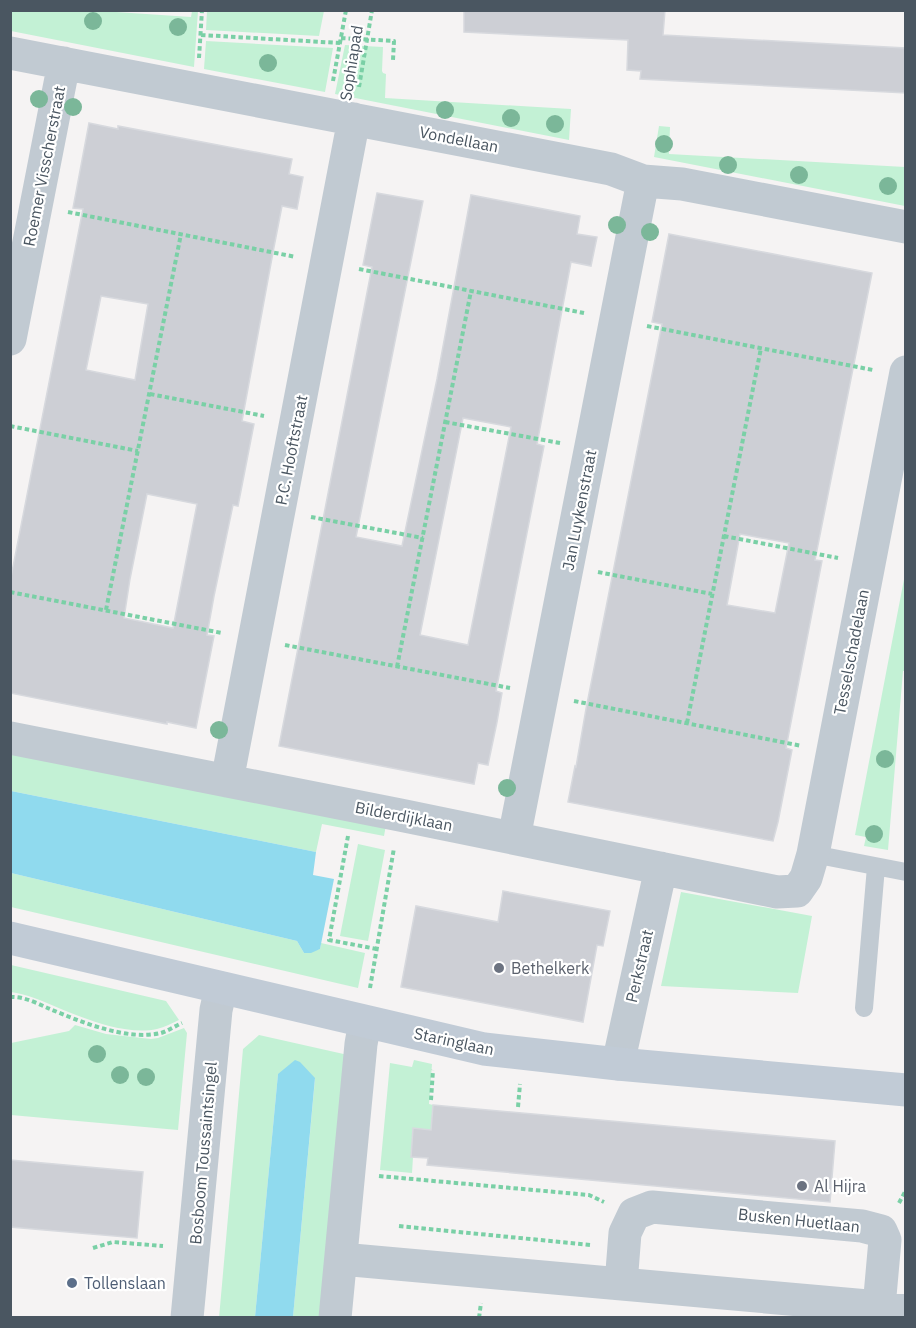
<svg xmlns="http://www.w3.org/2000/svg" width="916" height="1328" viewBox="0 0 916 1328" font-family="'IBM Plex Sans',sans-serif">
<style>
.green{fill:#c3f1d5}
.water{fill:#90daee}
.building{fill:#cdcfd5;stroke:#d7d9de;stroke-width:1.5;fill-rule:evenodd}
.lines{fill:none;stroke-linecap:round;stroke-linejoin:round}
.path{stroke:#7ad0a6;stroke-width:4;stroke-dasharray:4.5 3;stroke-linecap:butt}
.lane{stroke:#c1cad2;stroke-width:18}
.street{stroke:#c1cad2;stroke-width:33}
.secondary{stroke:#c1cbd6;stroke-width:33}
.tree{fill:#7bb799}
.worship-dot{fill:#6b7280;stroke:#fff;stroke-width:2}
.service-dot{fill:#5c6f8a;stroke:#fff;stroke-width:2}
.labels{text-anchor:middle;stroke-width:4.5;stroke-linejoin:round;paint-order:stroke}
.street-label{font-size:16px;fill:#4a5661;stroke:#fff}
.worship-label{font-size:16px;fill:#5b616d;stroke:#fff;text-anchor:start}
.service-label{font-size:16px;fill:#4e5e75;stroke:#fff;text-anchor:start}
</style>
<rect width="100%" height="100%" fill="#f5f3f3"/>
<path class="green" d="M10 11H101L191 17 192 11H198L194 67 11 31Z
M207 11V10L324 11 319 36 206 30Z
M206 41 333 48 325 92 204 69Z
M345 45 383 47 382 71 383 73 386 74 385 98 571 109 569 140 335 94Z
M659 126 670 127 669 154 905 167V206L654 157Z
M905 574 906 656 904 661 905 662V671H903L888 850 864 846 866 837 855 835Z
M10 753 386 825 384 836 322 824 316 852 11 791Z
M358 844 385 850 368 941 340 936Z
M11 873 297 941 304 953 320 949 321 943 365 953 358 988 11 907Z
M681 892 812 916 798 993 661 986Z
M11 965 166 1001 179 1020C172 1023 165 1027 157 1029 125 1036 83 1018 54 1006 40 1000 26 994 11 992Z
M75 1025 106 1034 151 1039 158 1038 184 1028 187 1033 178 1130 11 1115V1043L69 1031Z
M259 1035 348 1055 324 1317H293L315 1079 278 1074 255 1317 219 1318 243 1049Z
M414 1060 432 1064 429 1104 433 1105 431 1130 413 1129 411 1156 413 1157 412 1173 380 1170 390 1063 412 1067Z"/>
<path class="water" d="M11 791 316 852 313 875 334 879 320 949 311 953H304L297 941 11 873Z
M295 1060 300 1062 315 1078 293 1317H255L278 1074Z"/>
<path class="building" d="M464 10H665L663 35 906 48V93L640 79 641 71 627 70 628 40 464 32Z
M89 123 118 129V126L292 159 289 174 303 177 297 209 282 206 274 247 242 421 254 424 238 506 233 505 214 596 207 635 214 636 196 728 167 722V724L10 693V582L83 209 73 208ZM101 296 148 304 135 380 86 370ZM147 494 197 504 173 628 124 618 130 579Z
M377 193 423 201 356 537 402 546 437 379 471 195 580 216 577 234 597 237 591 266 571 262 537 444 544 446 496 691 502 693 497 722 488 765 478 763 474 784 279 746 372 267 363 265ZM463 418 511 427 468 645 420 635Z
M669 234 872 273 815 560 822 561 786 748 792 750 778 822 773 841 568 802 575 766 576 767 586 709 662 324 652 322ZM740 534 789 543 775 613 727 605Z
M503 891 610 911 603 946 597 945 583 1022 401 987 416 906 498 922Z
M433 1105 835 1141 830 1202 427 1165 428 1158 411 1157 413 1128 431 1130Z
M10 1160 143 1172 137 1238 10 1227Z"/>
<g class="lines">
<path class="path" d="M201 35 340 43
M341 38 394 41 393 60
M199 58 202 10
M333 81 346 10
M359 87 372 10
M68 212 296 257
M359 269 584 313
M647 326 873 370
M150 394 264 416
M445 422 560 443
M10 426 138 451
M311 517 423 538
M724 536 838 558
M598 572 712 594
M10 592 222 633
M106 610 181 234
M285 645 510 688
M397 667 471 291
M574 701 802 746
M687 723 761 348
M348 836 329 940 377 949
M370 988 394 848
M10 997C24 996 38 1004 50 1009 81 1022 127 1041 161 1033 168 1031 175 1026 182 1023
M431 1100 433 1070
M518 1107 520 1084
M379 1176 589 1195 604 1202
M899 1203 906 1190
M399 1226 590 1245
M93 1248 113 1242 163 1246
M479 1318 481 1303"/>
<path class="lane" d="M813 854 906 872
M864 1008 876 867"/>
<path class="street" d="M10 53 611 169 643 181 682 184 906 227
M10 339 64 63
M10 738 400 815 777 892 797 891 806 878 813 854 906 372
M227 781 354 119
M514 838 643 181
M618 1064 661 868
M341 1259 879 1307 906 1311
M621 1284 625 1233 634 1214 652 1207 862 1226 881 1231 885 1240 879 1307
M187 1318 216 1010 221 988
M335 1318 361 1044 365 1022"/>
<path class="secondary" d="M10 938 484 1049 618 1064 906 1090"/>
</g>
<g class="tree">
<circle cx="93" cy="21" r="9"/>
<circle cx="178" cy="27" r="9"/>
<circle cx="268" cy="63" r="9"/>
<circle cx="39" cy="99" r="9"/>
<circle cx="73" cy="107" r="9"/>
<circle cx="445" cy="110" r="9"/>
<circle cx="511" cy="118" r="9"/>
<circle cx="555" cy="124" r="9"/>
<circle cx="664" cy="144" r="9"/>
<circle cx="728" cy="165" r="9"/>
<circle cx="799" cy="175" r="9"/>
<circle cx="888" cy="186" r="9"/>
<circle cx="617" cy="225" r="9"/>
<circle cx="650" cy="232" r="9"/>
<circle cx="219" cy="730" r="9"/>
<circle cx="885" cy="759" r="9"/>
<circle cx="507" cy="788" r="9"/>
<circle cx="874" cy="834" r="9"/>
<circle cx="97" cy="1054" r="9"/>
<circle cx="120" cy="1075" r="9"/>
<circle cx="146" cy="1077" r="9"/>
</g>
<g class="worship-dot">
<circle cx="499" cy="968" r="6"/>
<circle cx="802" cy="1186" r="6"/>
</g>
<circle class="service-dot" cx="72" cy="1283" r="6"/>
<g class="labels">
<g class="street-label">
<text transform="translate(351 63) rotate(-81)" y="6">Sophiapad</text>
<text transform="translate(459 139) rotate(11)" y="6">Vondellaan</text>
<text transform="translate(44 166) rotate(-79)" y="6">Roemer Visscherstraat</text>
<text transform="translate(291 450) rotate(-79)" y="6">P.C. Hooftstraat</text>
<text transform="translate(579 510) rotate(-79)" y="6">Jan Luykenstraat</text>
<text transform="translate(851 652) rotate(-79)" y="6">Tesselschadelaan</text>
<text transform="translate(404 816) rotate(11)" y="6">Bilderdijklaan</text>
<text transform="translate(639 966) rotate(-77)" y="6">Perkstraat</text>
<text transform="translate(454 1041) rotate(12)" y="6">Staringlaan</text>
<text transform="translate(203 1153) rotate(-85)" y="6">Bosboom Toussaintsingel</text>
<text transform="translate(799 1220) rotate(6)" y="6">Busken Huetlaan</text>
</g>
<g class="worship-label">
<text x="511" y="974">Bethelkerk</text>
<text x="814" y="1192">Al Hijra</text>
</g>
<g class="service-label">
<text x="84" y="1289">Tollenslaan</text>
</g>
</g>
<rect width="916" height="1328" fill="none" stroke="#4a5661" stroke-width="24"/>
</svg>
